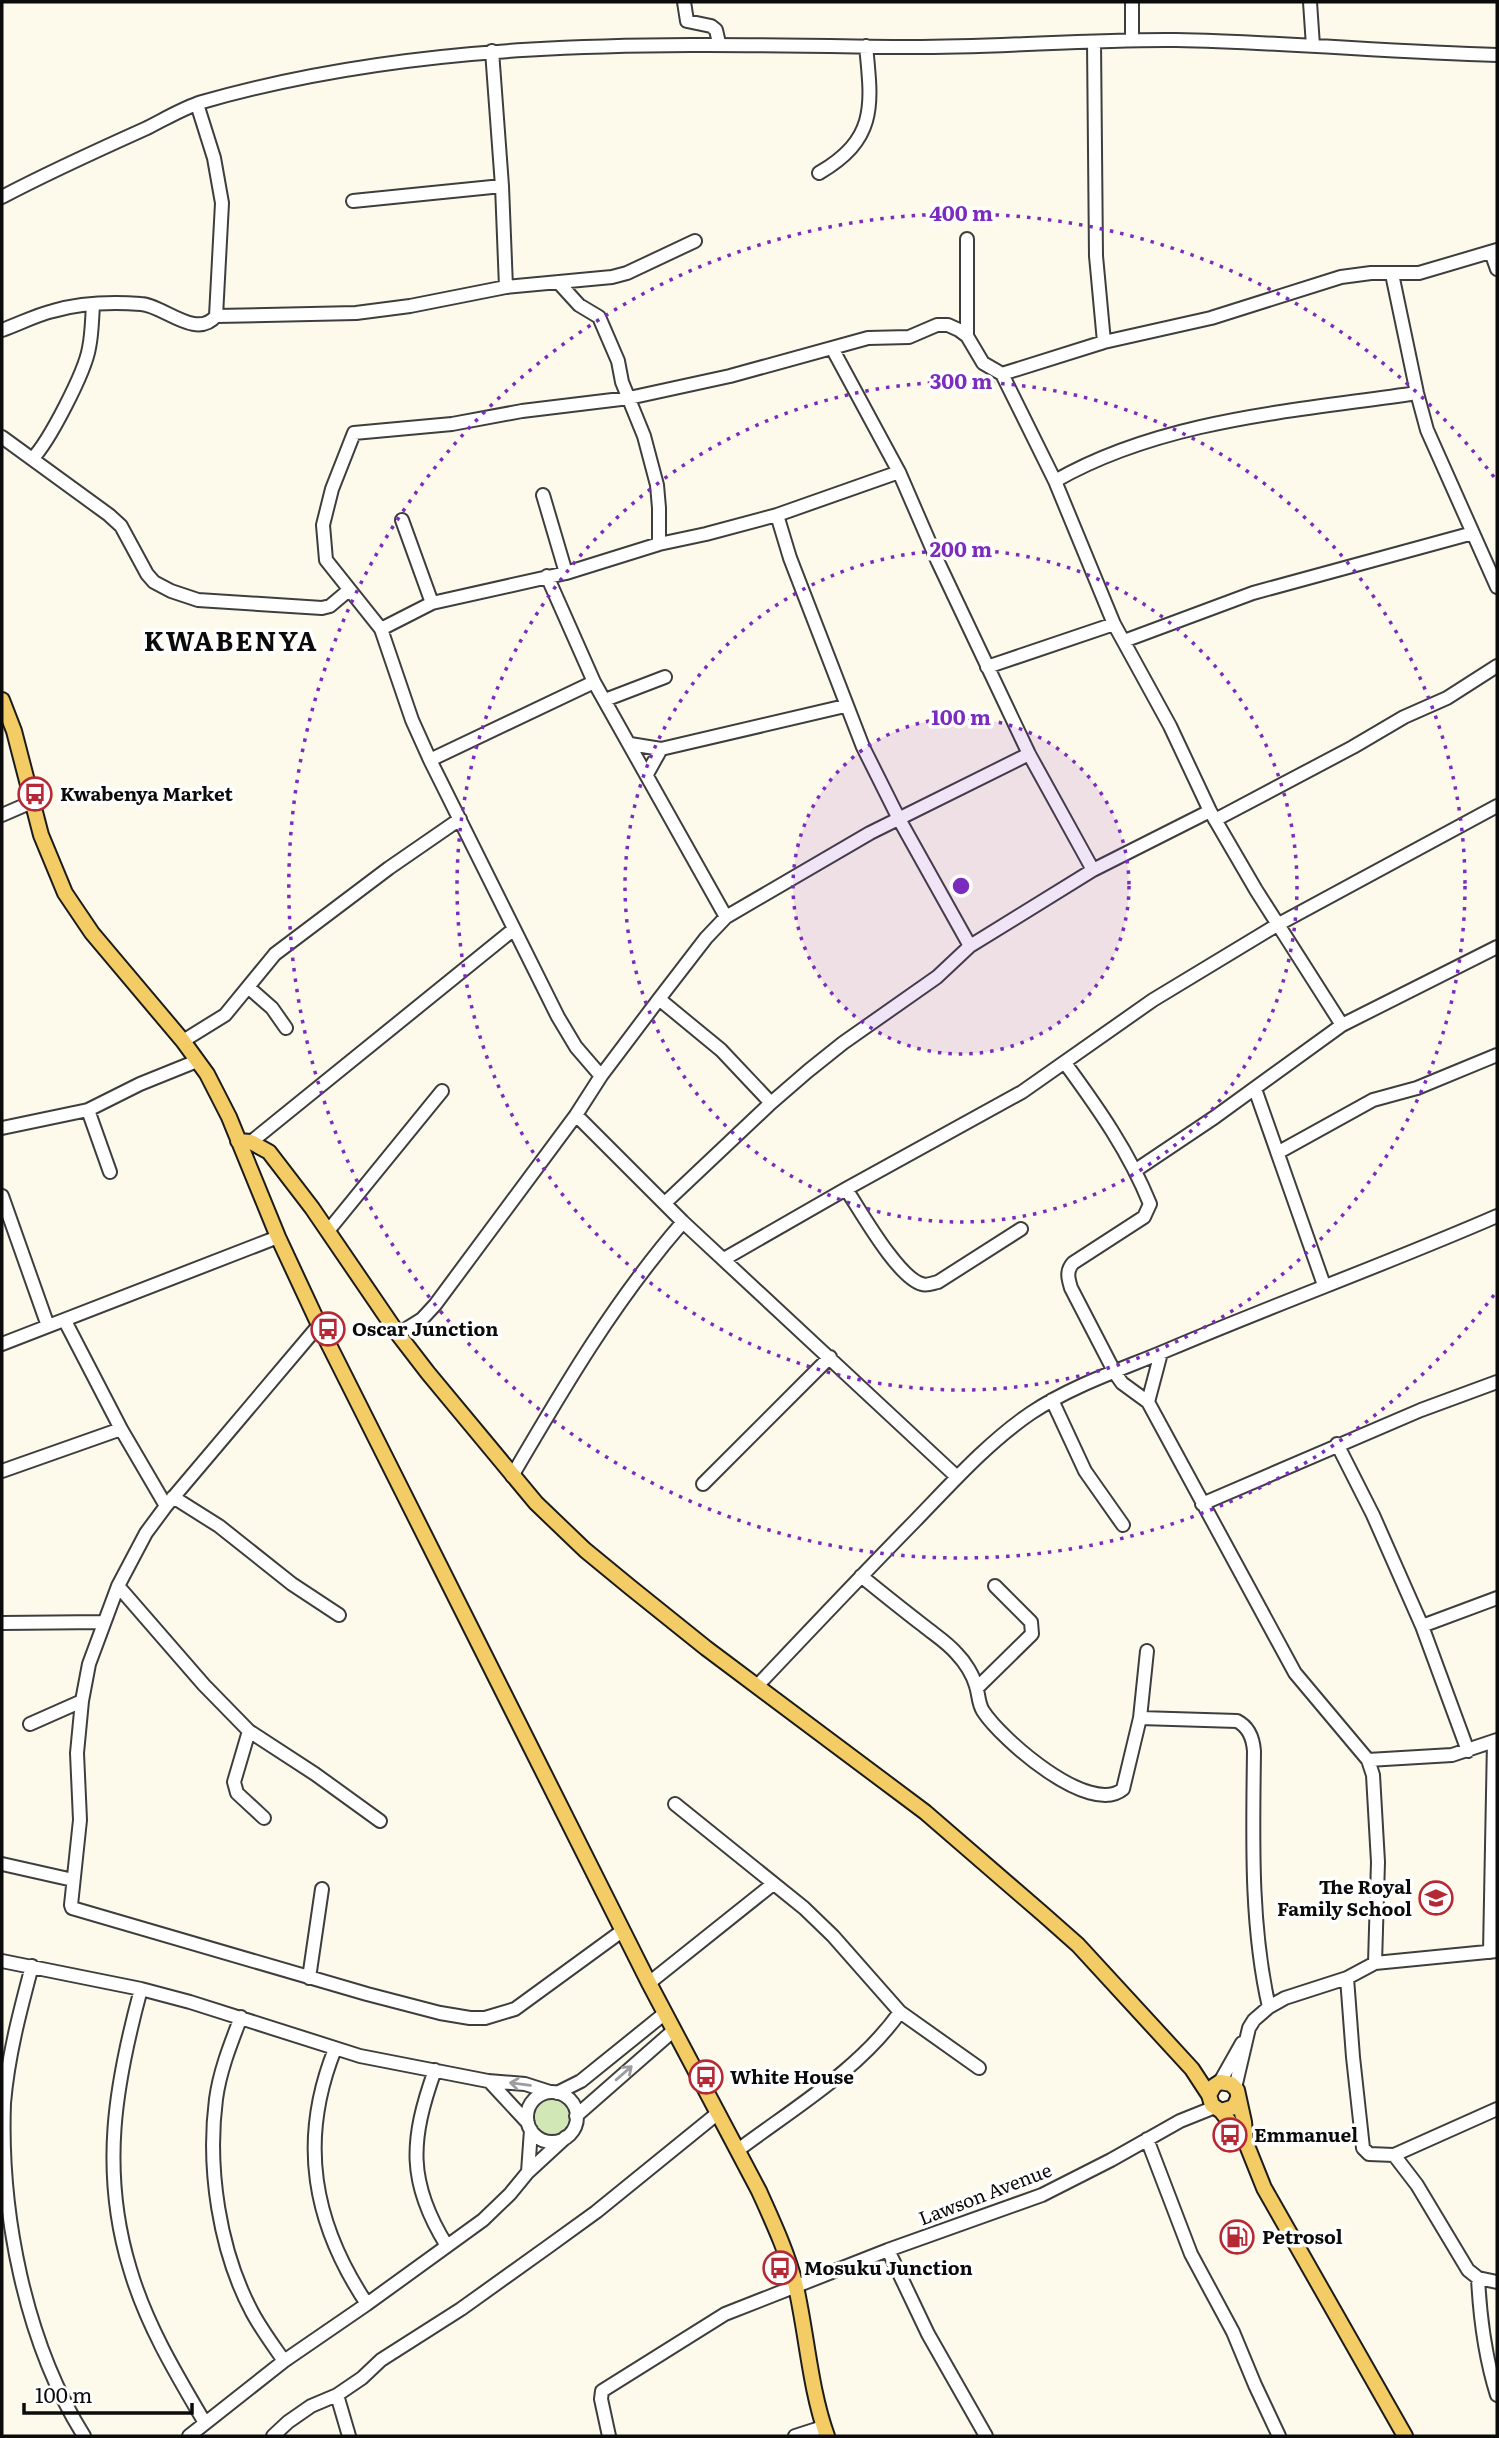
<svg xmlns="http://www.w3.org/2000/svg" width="1499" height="2438" viewBox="0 0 1499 2438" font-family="Literata,serif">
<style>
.green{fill:#d1e7b6}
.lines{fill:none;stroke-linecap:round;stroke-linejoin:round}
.minor-casing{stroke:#3e3e3e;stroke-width:16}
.major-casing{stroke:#1c1c1c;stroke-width:18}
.minor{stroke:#fff;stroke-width:12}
.major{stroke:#f3cc66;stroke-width:14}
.oneway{stroke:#9d9d9d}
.ring{fill:none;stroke:#7b2cbf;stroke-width:3.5;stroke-dasharray:3.5 7}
.labels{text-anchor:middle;stroke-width:7;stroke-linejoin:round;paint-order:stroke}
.poi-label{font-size:19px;font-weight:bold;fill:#0b0b0b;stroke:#fff;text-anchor:start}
.street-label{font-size:19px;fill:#0b0b0b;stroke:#fff}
.district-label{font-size:26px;font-weight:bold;letter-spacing:2px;fill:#0b0b0b;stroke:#fff}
.centre{fill:#7b2cbf;stroke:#fff;stroke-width:3.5}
.ring-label{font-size:21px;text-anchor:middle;font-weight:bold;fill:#7b2cbf;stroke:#fff;stroke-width:7;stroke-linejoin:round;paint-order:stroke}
</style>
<rect width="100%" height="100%" fill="#fefaeb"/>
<path class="green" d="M535 2117a17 17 0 1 1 34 0a17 17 0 1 1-34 0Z"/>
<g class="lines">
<defs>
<path id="minor" d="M684 2 687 21 711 26 716 30 719 43
M1310 2 1313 46
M1132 40V2
M1094 42 1096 256 1104 342
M492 51 502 186 506 287
M197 104 214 158 222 203 216 316
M819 173C877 139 872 106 866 46
M2 197C49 172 98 150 147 128 165 119 183 108 202 102 432 36 665 44 901 47 993 48 1085 39 1176 40 1283 42 1390 52 1497 55
M353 201 502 186
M967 239V336
M1491 252 1497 269
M1392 274 1417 393 1427 430 1497 587
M558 282 579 305 599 317 618 361 622 382 644 436 657 485 659 508V544
M2 330C19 324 36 315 53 311 80 303 113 302 141 304 163 305 196 340 216 316L356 313 410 306 506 287 612 277 627 273 695 241
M832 348 899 472 938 562 1029 754 1093 870
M1002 374 1055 481 1114 624 1170 726 1210 811 1256 890 1342 1025
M2 437 109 515 121 526 147 574 154 582 171 591 198 600 322 608 330 606 349 590
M32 459C49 442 85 372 89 348 92 334 92 319 93 305
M1055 481C1163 419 1296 411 1417 393
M543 495 566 573
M777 515 790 558 863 747 899 819 970 946
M402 520 432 603
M547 576 594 682 726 917
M381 629 432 603 566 573 659 544 706 534 777 515 899 472
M1124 641 1253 593 1473 533
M987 667 1114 624
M605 700 665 677
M630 744 661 749 845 706
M430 760 594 682
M647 774 661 749
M2 815 32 802
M1215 820 1353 747 1404 717 1447 698 1497 666
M248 987 272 1008 286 1028
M659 999 721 1050 771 1103
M183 1041 225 1015 275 954 389 868 460 819
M1065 1063C1098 1108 1129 1152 1150 1204L1144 1217 1073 1263C1066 1271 1068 1278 1071 1288L1115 1373 1122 1383 1148 1402 1295 1673 1368 1760 1373 1775 1378 1862 1375 1963
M601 1076 576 1047 558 1017 430 760 412 720 381 629 326 560 323 525 332 489 354 433 452 424 522 411 629 398 730 376 868 338 909 337 937 325H948L959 330 967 336 983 363 1002 374 1104 342 1211 318 1341 277 1371 273H1419L1497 250
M1255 1089 1324 1285
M88 1110 110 1172
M576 1115 683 1222 957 1477
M2 1128 88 1110 140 1084 197 1061
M251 1142 514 929
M1279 1152 1373 1100 1417 1088 1497 1055
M1136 1170 1215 1117 1342 1025 1497 947
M846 1189C860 1210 898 1278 922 1284 927 1286 933 1283 938 1282L1021 1229
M2 1196 48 1326
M665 1203 771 1103 808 1071 843 1043 937 977 970 946 1093 870 1210 811
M328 1231 442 1091
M724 1259 846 1189 1022 1092 1153 1000 1277 925 1497 806
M65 1321 121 1429 166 1506
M319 1325 166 1506 146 1533 118 1586 89 1664 82 1701 77 1753 80 1820 71 1905 72 1908 367 1994 440 2013 470 2018H485L515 2009 622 1931
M398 1334 422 1319 435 1305 576 1115 601 1076 659 999 706 938 726 917 870 833 1029 754
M2 1344 278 1237
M1052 1400 1085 1471 1123 1525
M1148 1402 1161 1353
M1337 1444 1373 1515 1422 1626 1468 1751
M2 1471 121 1429
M512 1476C564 1387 615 1300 683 1222
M703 1484 830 1357
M173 1497 219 1526 292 1584 339 1615
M1202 1504 1421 1410 1497 1382
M861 1576C882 1593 903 1610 924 1626 935 1635 948 1643 957 1654 965 1662 973 1675 976 1686 979 1695 978 1703 983 1711 1001 1739 1090 1817 1123 1789L1140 1718 1147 1651
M118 1586 204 1685 249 1731 315 1774 380 1821
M2 1623 104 1622
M1422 1626 1497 1598
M758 1685C810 1630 862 1575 915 1521 951 1484 987 1443 1031 1413 1073 1385 1123 1369 1170 1349 1278 1303 1389 1263 1497 1216
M977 1688 1032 1634 1031 1622 995 1586
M1140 1718 1237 1721C1249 1727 1253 1738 1254 1751 1253 1836 1250 1924 1269 2007
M30 1724 82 1701
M249 1731 234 1782 237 1793 264 1818
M1368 1760 1452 1755 1497 1740
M675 1804 804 1908 833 1936 900 2012 979 2068
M2 1864 73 1880
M1490 1952 1494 1741
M2 1961 141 1989 190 2002 360 2056 488 2081 525 2084 550 2092
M32 1966C20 2011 8 2056 4 2103 0 2213 25 2342 84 2436
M309 1978 322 1889
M1347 1978 1353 2057 1363 2148 1369 2154 1394 2155 1417 2185 1468 2270 1478 2278 1497 2282
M649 1983 773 1884
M141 1989C115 2085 100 2171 130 2269 146 2324 176 2374 205 2423
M241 2017C231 2043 220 2070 216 2099 207 2168 219 2250 252 2312 261 2329 273 2345 284 2361
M335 2049C298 2141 313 2223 367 2304
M435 2070C410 2140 407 2182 447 2246
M489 2081 528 2123
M1220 2082 1242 2043
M1235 2088 1249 2028 1254 2020 1269 2007 1285 1998 1347 1978 1375 1963 1497 1951
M527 2117a25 25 0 1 1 50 0a25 25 0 1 1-50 0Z
M557 2093 581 2081 664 2014
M576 2116 673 2031
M1147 2139 1191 2254 1233 2332 1255 2385 1279 2436
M738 2150C794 2108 859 2070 900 2012
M1394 2155 1497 2109
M528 2172 531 2130
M888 2250 928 2334 986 2436
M1478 2278C1480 2318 1485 2357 1497 2395
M337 2395 349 2436
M189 2436 284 2361 367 2304 483 2220 510 2194 528 2172 566 2137
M273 2436 288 2422 311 2406 337 2395 362 2378 381 2360 461 2309 549 2246 596 2212 718 2113
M609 2436 601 2399 602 2391 725 2314 888 2250 1042 2195 1111 2160 1180 2121 1215 2107
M795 2436 823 2427"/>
<path id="major" d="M2 700 14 731 41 835 65 893 92 933 183 1041 207 1074 229 1117 278 1237 319 1325 649 1983 759 2191C773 2222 788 2254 796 2287 807 2336 810 2389 827 2436
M238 1141 251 1142 269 1152 312 1208 398 1334 428 1373 536 1503 585 1550 630 1587 706 1648 925 1812 1043 1914 1078 1945 1192 2069 1209 2095
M1238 2098 1234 2107 1221 2111 1212 2105 1209 2095 1214 2086 1220 2082 1231 2084 1237 2090 1244 2122 1246 2143 1264 2188 1405 2436
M1221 2111 1246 2143"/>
</defs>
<use href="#minor" class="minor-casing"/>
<use href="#major" class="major-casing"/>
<use href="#minor" class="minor"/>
<use href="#major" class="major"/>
</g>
<defs><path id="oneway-shaft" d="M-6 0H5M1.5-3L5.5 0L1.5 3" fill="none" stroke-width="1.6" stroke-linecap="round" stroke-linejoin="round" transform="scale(1.75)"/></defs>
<g class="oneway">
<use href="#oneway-shaft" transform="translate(624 2073) rotate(-41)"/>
<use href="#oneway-shaft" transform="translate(520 2084) rotate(-172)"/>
</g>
<circle cx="961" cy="886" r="168" fill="#7b2cbf" fill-opacity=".12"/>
<g class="ring">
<circle cx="961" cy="886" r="168"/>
<circle cx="961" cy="886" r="336"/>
<circle cx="961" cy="886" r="504"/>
<path d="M1494 1295A672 672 0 1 1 1494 477"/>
</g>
<defs>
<symbol id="bus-ring" viewBox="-11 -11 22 22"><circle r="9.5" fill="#fff" stroke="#b52935" stroke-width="1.5"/><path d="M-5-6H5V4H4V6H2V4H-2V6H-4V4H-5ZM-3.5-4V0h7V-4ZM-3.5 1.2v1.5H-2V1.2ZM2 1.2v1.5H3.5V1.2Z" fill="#b52935"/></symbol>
<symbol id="school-ring" viewBox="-11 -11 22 22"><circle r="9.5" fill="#fff" stroke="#b52935" stroke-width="1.5"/><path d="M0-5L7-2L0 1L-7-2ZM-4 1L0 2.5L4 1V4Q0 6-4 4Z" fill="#b52935"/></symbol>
<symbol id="fuel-ring" viewBox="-11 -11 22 22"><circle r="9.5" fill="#fff" stroke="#b52935" stroke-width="1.5"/><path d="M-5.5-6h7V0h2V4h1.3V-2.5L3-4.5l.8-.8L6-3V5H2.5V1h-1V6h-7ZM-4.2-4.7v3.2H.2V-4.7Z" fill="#b52935"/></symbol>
</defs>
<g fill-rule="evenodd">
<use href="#bus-ring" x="16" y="775" width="38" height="38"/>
<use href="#bus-ring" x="309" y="1310" width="38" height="38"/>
<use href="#school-ring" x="1417" y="1879" width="38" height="38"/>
<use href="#bus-ring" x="687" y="2058" width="38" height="38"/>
<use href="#bus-ring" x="1211" y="2116" width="38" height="38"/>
<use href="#fuel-ring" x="1218" y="2218" width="38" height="38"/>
<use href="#bus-ring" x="761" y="2249" width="38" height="38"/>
</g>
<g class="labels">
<g class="poi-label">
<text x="60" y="801">Kwabenya Market</text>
<text x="352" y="1336">Oscar Junction</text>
<text x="1412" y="1894" text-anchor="end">The Royal<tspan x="1412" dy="22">Family School</tspan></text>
<text x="730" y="2084">White House</text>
<text x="1254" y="2142">Emmanuel</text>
<text x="1262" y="2244">Petrosol</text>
<text x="804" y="2275">Mosuku Junction</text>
</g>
<g class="street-label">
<text transform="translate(985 2194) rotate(-21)" y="7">Lawson Avenue</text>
</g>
<g class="district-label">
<text x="231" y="651">KWABENYA</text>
</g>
</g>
<circle cx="961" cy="886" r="10" class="centre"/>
<g class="ring-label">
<text x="961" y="221">400 m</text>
<text x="961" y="389">300 m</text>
<text x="961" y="557">200 m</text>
<text x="961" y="725">100 m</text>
</g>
<rect width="1499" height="2438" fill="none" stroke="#0b0b0b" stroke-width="7"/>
<path d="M24 2403v10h168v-10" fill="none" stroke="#0b0b0b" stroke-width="3.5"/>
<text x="35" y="2403" font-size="21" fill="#0b0b0b" stroke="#ffffff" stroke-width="5" paint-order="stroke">100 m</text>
</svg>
